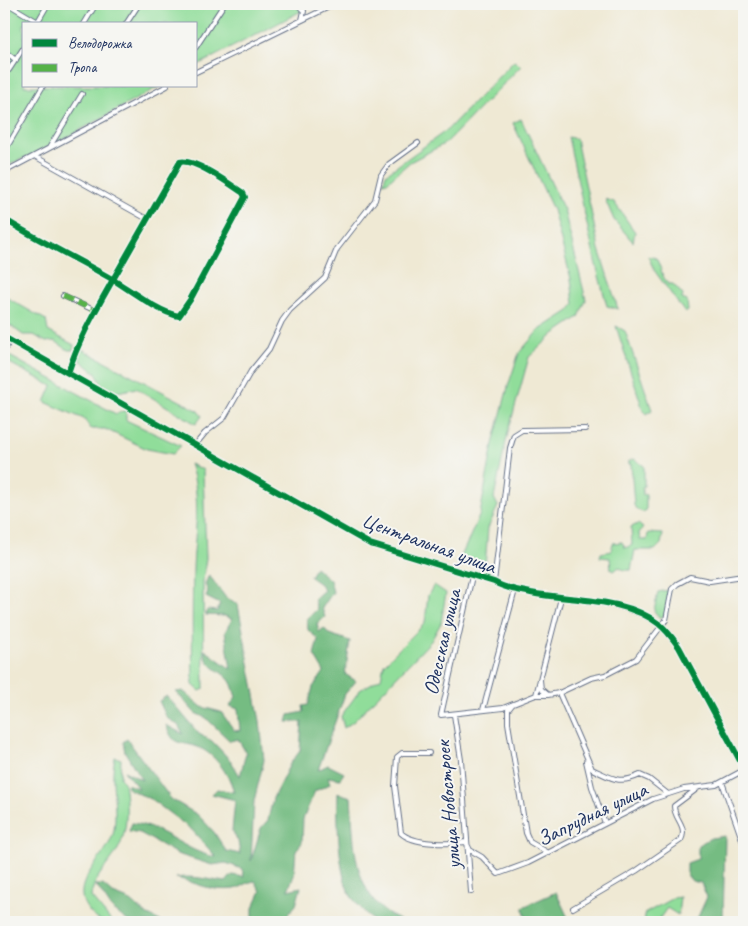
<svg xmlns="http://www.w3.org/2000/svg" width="748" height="926" viewBox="0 0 748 926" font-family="Caveat,sans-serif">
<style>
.green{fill:#90dd9a;stroke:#56867c}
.forest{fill:#74bc82;stroke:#487670}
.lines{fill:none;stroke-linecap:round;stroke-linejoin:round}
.street-casing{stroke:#657087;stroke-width:6}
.secondary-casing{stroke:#657087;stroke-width:8}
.street{stroke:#fff;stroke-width:4}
.secondary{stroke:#fff;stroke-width:5}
.quiet{stroke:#55b248;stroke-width:5;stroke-dasharray:10 5;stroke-linecap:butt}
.cycleway-casing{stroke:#f6f6f2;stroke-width:9}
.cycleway{stroke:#00873e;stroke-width:6}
.labels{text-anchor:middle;stroke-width:4;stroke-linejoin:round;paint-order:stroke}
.street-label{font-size:21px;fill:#1b2f5e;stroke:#f6f6f2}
</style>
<rect width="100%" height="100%" fill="#f6f6f2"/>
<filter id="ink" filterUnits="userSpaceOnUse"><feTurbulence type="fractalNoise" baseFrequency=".02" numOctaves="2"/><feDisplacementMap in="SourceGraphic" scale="10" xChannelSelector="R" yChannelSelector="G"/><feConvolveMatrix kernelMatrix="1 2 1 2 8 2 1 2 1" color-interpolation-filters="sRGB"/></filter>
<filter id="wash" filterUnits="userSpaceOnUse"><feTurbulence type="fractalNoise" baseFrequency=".0096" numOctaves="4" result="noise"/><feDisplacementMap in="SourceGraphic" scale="20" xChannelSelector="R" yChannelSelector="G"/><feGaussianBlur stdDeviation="1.12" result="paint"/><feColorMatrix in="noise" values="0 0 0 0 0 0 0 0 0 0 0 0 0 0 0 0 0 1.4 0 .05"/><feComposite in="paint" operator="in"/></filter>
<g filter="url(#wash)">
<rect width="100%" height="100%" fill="#efe9d4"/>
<path class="green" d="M4 4H315L196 66V24H24V86H160L53 145 4 167Z
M514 61 521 66 446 143 410 162 387 182 383 183 386 174 447 130Z
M521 119 564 210 586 300 579 317 554 334 529 357 508 432 494 498 498 506 488 528 485 567 460 559 480 514 493 444 509 383 519 353 538 331 569 311 574 304 571 279 553 210 513 123Z
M568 137 576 139 599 249 618 309 607 306 595 261Z
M605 199 614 202 635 232 633 242 614 220Z
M648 256 656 258C661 267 662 277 668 284H673L683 295 682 299 687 301 688 311 685 313 654 270Z
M4 296 46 320 48 331 74 345 73 350H68L55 341 46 342 34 335H23L4 321Z
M616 326 625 331 652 410 647 414 643 410Z
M78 347 197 410 202 416 196 424 136 388 113 393 102 385 96 373 75 356Z
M4 353 116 414 126 410V420L181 446 173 454 147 449 105 429H91L84 419 45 402 52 386 4 360Z
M634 459 644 466V486L642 487 643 495 646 494V511L642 512 636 509 634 505 631 464H629V461Z
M190 464 203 470 206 558 203 581 204 689 200 691 193 685C192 646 192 608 193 570 194 537 202 496 190 464Z
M638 524 643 528 639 533 640 540H647L648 533 663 534 661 544 655 550H635L631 570H624L619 567 614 571 611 569 610 558 600 557 601 553 611 551 613 543 622 542 625 548 632 545 631 527Z
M434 585 446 593 441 623 431 641 354 721 344 728 341 716 360 690 381 678 384 664 425 623 428 595Z
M669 590 665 615 660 618 654 611 658 592Z
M115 757 121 759 120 778 124 782C127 804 129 831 117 851 107 867 93 878 91 897L112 922C102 922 96 920 89 911 65 882 109 859 114 830 118 806 109 781 115 757Z
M680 897 678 915 667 908 657 922H645L644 914 673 898Z"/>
<path class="forest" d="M315 567 330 580 333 592 322 608 325 617 317 624 319 632 324 628 329 634 350 641 345 674 356 681 345 694 318 770 328 765 344 773 340 779 328 777 330 784 315 791 303 819 302 843 296 850 294 875 288 890 301 887 296 905 288 914V922H253V908L261 891 255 881C246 882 242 888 234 889 210 892 198 883 176 878 193 875 208 880 226 882L232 875 244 877 242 869 226 863 212 865 177 854 140 833 129 831 132 823C163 826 185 852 216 857L192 830 152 800 127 788V784L139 789 124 771 142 780 125 752 123 742 127 739 171 799 198 815 214 832 226 851 240 854 238 841 232 831 235 800 212 794 217 789 234 792C229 774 214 752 195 746 177 741 174 746 166 725L183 734 178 725 167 718 159 701 167 696 199 734 212 741 231 761 240 776 246 753 238 739 230 741 206 718 195 713 176 692 183 691 202 707 221 712 234 730 240 731 238 709 230 706 236 697C234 692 233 685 230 681 222 670 204 667 205 650L231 669 225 632 232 619 225 616 206 615 207 610 217 611 220 604 206 597 208 592 205 584 209 575 226 598 238 605 260 721 264 760 254 801 251 861 261 828 268 820 273 798 290 764 300 751 302 722H287L289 715 304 712 303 706 308 705 313 687 324 672 314 655 318 639 308 630 307 619 317 609 314 599 324 590 320 584 310 577Z
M338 793 351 797C354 836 351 881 383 910 388 915 397 918 403 922H374C367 914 357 905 351 896 338 876 337 817 338 793Z
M725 836 723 922H700L697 919 707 897 701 883 692 881 687 875V863L698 859V845L711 838Z
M96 885H103L113 894 131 901 146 914 162 922H129L112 909Z
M556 892 570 922H527L523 907Z"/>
</g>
<g filter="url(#ink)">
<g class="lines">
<defs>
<path id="street" d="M8 4 38 22
M297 4 304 11 302 20
M37 23 48 4
M84 24 96 4
M126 24 139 4
M196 47 224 4
M4 51 16 60
M4 72 9 70 24 47
M196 72 335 4
M49 148 82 94
M4 152 43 86
M36 157 147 219
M4 172 167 86
M4 219C39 241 76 258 112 279 130 290 158 312 179 316L190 300 245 197 243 193C230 184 194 158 180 162 158 200 137 238 115 276 97 308 79 338 68 373
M63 296 96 311
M4 351 10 340
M196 444 205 433 224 418 251 371 269 349 282 321 290 310 325 278 337 249 375 200 381 175 389 164 418 143
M744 570 740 585 744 594
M472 576 441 715 503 708 536 695H548
M494 582 510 448 514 435 522 430 585 429
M540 680 541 689 548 695 559 693 592 769C612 778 619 785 640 775L649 779 668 794
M559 693 591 678 605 675 636 659 666 620 672 589 677 584 690 577 710 581 743 576
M536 695 561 598
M512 705 508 710V723L526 833 530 842 547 852
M483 710 515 590
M454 715 461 760 471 892
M429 753H402L397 757 395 786 401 833C414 845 449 844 466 842L470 850 482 857 498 874 528 863 653 799 684 789 716 785 744 770
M586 761 592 787 605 823
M722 782 744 845
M573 908 636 871 681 840C688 826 674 819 674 806L698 788"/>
<path id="secondary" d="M4 337 370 544 494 582C506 589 518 590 531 593 572 601 625 597 659 624 667 630 673 639 679 647L744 768"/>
</defs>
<use href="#street" class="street-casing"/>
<use href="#secondary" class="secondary-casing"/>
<use href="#street" class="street"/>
<use href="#secondary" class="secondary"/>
<path class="quiet" d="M63 296 96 311
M743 576H744"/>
<defs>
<path id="cycleway" d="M4 219C39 241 76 258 112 279 130 290 158 312 179 316L190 300 245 197 243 193C230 184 194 158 180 162 158 200 137 238 115 276 97 308 79 338 68 373
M4 337 370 544 494 582C506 589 518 590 531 593 572 601 625 597 659 624 667 630 673 639 679 647L744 768"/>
</defs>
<use href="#cycleway" class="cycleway-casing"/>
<use href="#cycleway" class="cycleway"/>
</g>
</g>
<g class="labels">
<g class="street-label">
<text transform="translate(429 543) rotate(20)" y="7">Центральная улица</text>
<text transform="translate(442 642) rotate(-77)" y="7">Одесская улица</text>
<text transform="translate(448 805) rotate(-95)" y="7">улица Новостроек</text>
<text transform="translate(592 814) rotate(-26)" y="7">Запрудная улица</text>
</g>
</g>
<rect width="748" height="926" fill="none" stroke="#f6f6f2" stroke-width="20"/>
<rect x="22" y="22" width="175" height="65" fill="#f6f6f2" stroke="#9ea6b7"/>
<rect x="32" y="39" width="25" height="8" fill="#00873e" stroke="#9ea6b7"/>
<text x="68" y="48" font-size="15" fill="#1b2f5e">Велодорожка</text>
<rect x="32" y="64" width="25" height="8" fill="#55b248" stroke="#9ea6b7"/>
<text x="68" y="72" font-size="15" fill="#1b2f5e">Тропа</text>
</svg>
